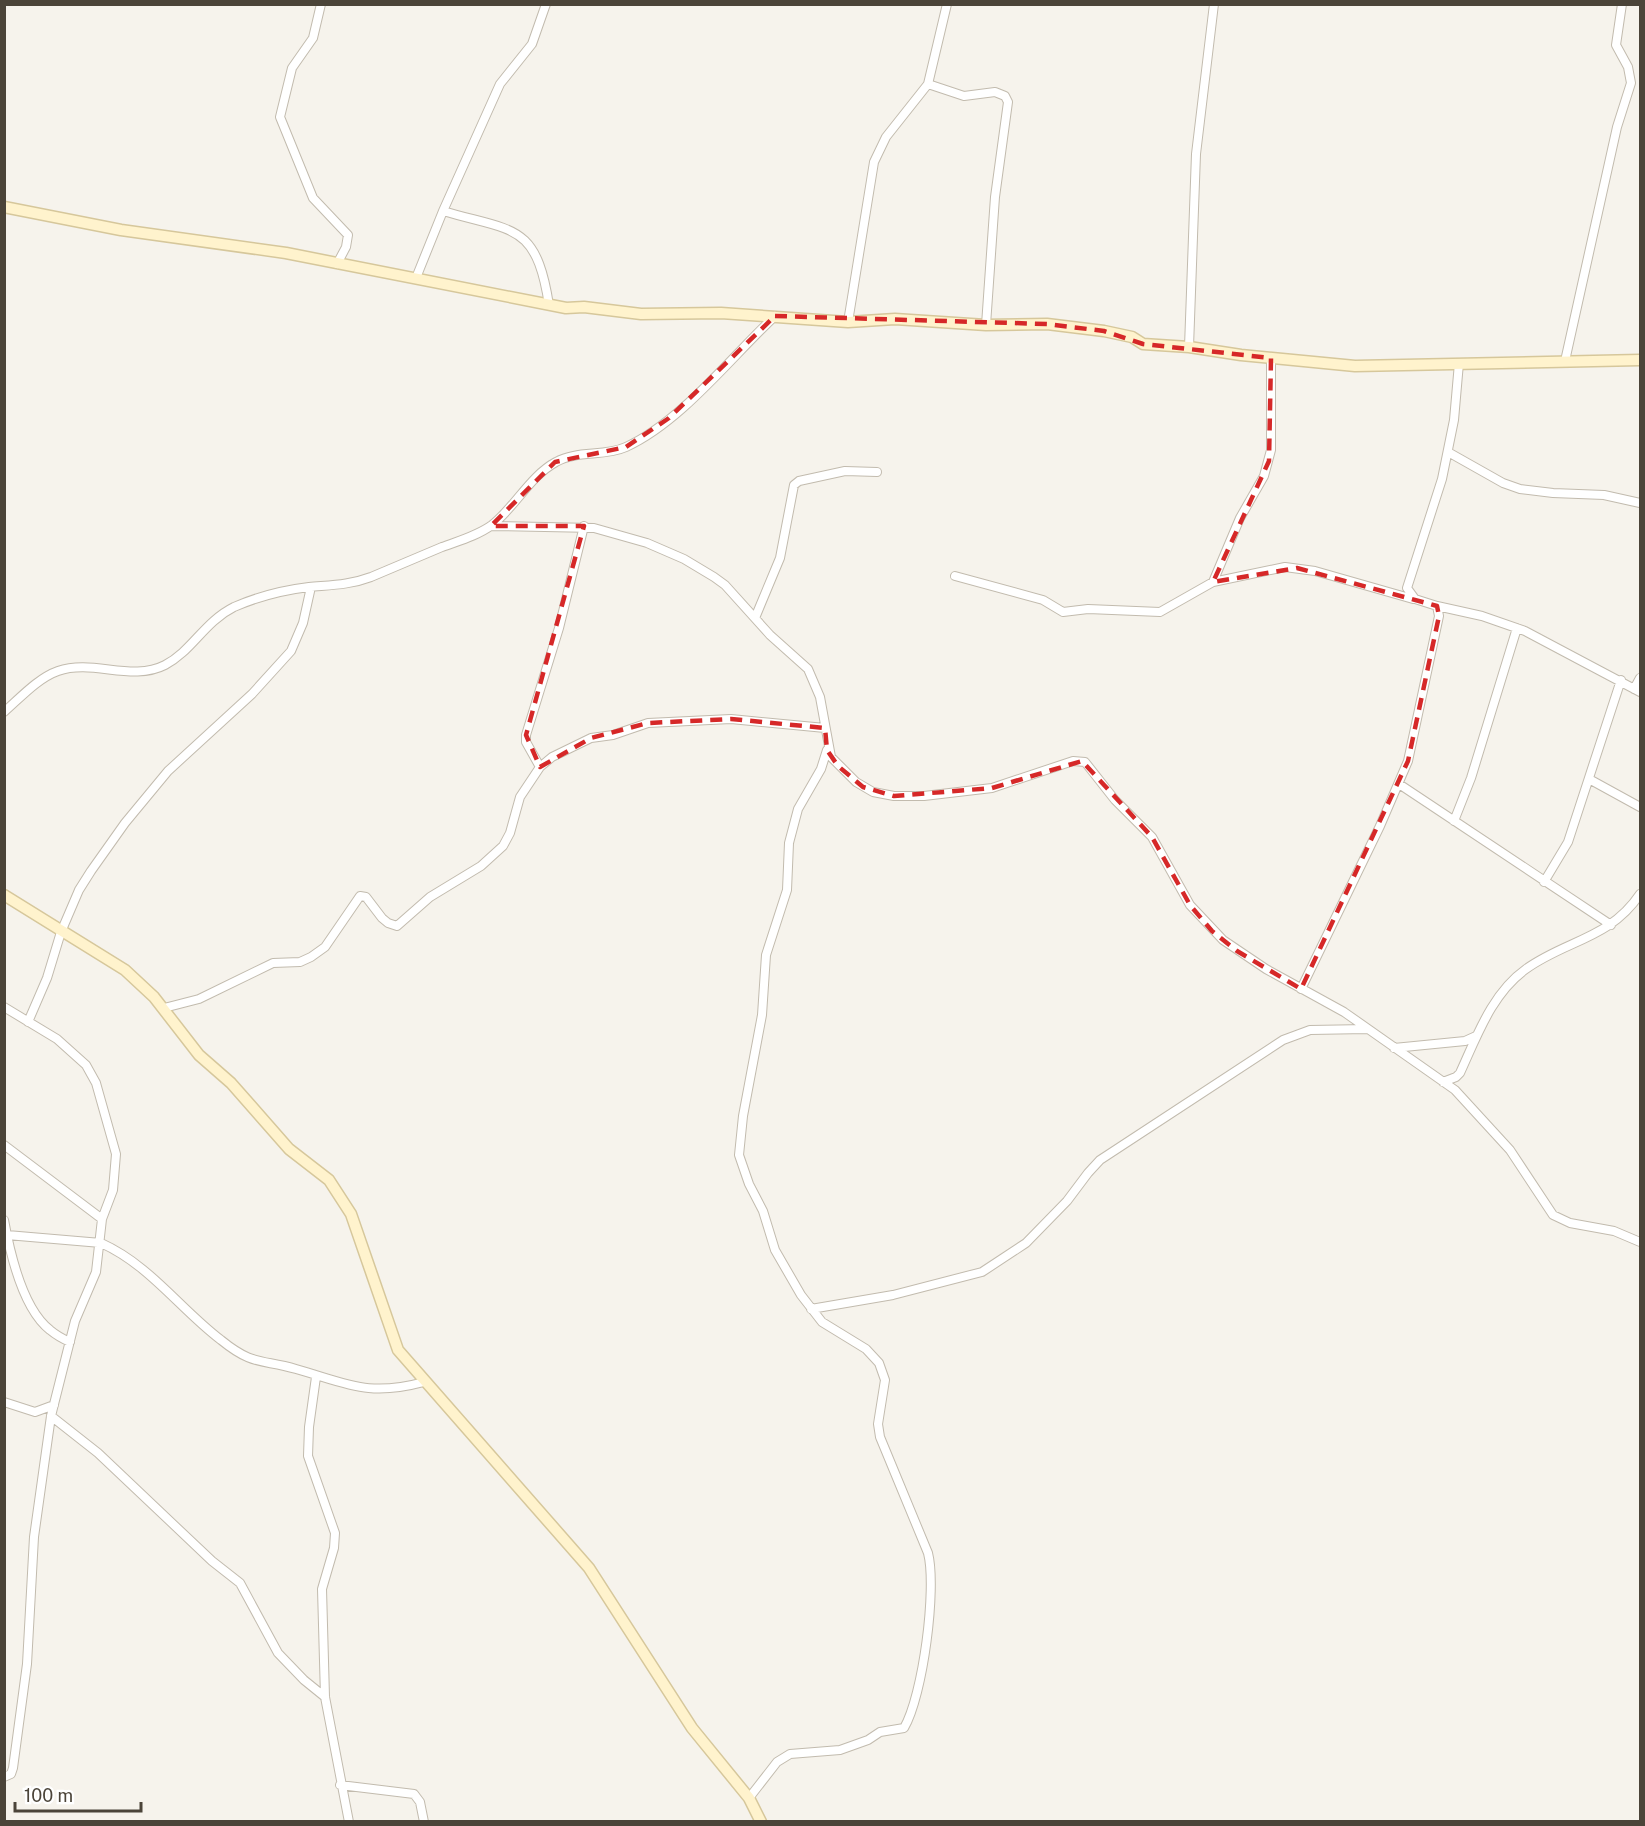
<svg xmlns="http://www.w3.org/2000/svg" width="1645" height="1826" viewBox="0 0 1645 1826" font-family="'Public Sans',sans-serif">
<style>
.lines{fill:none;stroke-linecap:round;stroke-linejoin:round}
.street-casing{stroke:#c2bbae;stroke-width:10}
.secondary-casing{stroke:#d6c79b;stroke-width:13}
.street{stroke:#fff;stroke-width:8}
.secondary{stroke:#fff3cd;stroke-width:10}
.marked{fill:none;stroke:#d62828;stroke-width:4.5;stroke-dasharray:12 8;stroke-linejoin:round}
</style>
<rect width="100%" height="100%" fill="#f6f3ec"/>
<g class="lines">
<defs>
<path id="street" d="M321 4 313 38 292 68 280 117 313 198 348 235 346 247 337 264
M928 84 964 96 995 92 1005 96 1008 102 995 197 986 325
M443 211C513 232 536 222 549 305
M416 278 443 211 500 84 532 44 546 4
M848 322 874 162 886 137 928 84 947 4
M1189 347 1196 154 1214 4
M1565 361 1617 127 1631 83 1628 67 1616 45 1622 4
M1448 452 1503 483 1520 489 1553 493 1604 495 1640 503
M491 526 594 528 647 543 684 559 714 577 725 585 770 635 808 669 820 697 831 757 856 782 873 792 894 796H924L992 788 1073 761 1085 762 1115 800 1152 837 1190 905 1223 940 1266 969 1344 1012 1455 1090 1510 1150 1553 1215 1570 1223 1614 1231 1640 1242
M955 576 1043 600 1063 612 1088 609 1160 612 1213 582 1285 567 1315 571 1413 599
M1213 582 1240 518 1264 476 1271 450V358
M1437 606 1482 616 1525 631 1640 692
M755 618 780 558 794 485 799 481 845 471 877 472
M1634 689 1640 678
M4 712C20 698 38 678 58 671 93 659 132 682 165 665 192 651 204 622 234 607 257 597 284 590 309 587 330 585 350 585 371 577 395 567 418 557 442 547 458 541 477 536 492 525 515 507 530 476 556 462 577 450 604 457 626 447 681 422 731 357 775 316
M540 767 526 742V735L559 628 584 526
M1589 779 1640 807
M1399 784 1611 925
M1454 821 1471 778 1517 628
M1544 882 1568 842 1621 680
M1301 989 1380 826 1408 761 1439 616 1437 606 1415 599 1407 588 1442 479 1454 420 1459 363
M4 1007 57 1039 86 1065 96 1083 116 1154 113 1190 102 1219 96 1272 75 1321 51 1416 34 1537 27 1664 13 1768 11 1774 4 1777
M164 1008 199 999 273 963 300 962 311 957 325 947 360 896 366 897 382 918 388 923 397 926 430 897 481 866 503 846 510 833 520 797 540 767 552 757 591 738 613 735 648 723 731 719 825 728
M28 1022 47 978 61 932 79 890 91 871 125 823 168 771 252 694 291 651 303 623 311 587
M1394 1048 1465 1041 1476 1036
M1443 1082 1456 1077 1460 1073C1477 1036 1492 993 1526 969 1566 940 1610 939 1640 894
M4 1145 102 1219
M4 1220C10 1253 23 1309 50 1330 56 1335 63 1339 70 1342
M7 1235 101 1243C150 1265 180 1309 221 1340 253 1366 261 1359 296 1369 349 1384 368 1397 424 1382
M811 1309 893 1295 982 1272 1026 1243 1067 1201 1088 1173 1100 1160 1283 1040 1310 1030 1367 1029
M316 1377 309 1427 308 1456 335 1533 334 1548 322 1589 325 1697 349 1822
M4 1402 35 1412 54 1405
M51 1416 98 1453 212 1561 240 1583 278 1653 304 1680 325 1697
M340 1785 414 1794 420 1802 424 1822
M749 1798 777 1762 790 1754 840 1750 868 1740 880 1732 904 1728C923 1696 937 1588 928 1553L880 1437 878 1424 885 1380 879 1363 866 1349 822 1322 801 1295 775 1250 763 1211 749 1184 739 1155 743 1116 762 1015 766 955 787 890 789 843 798 809 821 769 827 750"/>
<path id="secondary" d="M4 207 121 230 286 253 566 308 584 307 641 314 721 313 848 322 895 319 986 325 1047 324 1104 331 1132 337 1143 344 1189 347 1241 355 1355 366 1640 360
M4 895 125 970 154 997 199 1055 231 1083 289 1149 329 1180 351 1214 398 1350 589 1568 692 1728 749 1798 761 1822"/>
</defs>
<use href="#street" class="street-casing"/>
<use href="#secondary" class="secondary-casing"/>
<use href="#street" class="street"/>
<use href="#secondary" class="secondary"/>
</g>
<path class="marked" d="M775 316 1047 324 1104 331 1143 344 1271 358 1269 461 1213 582 1297 568 1430 604 1437 606 1439 616 1408 761 1301 989 1237 951 1212 931 1190 905 1152 837 1082 761 992 788 894 796 863 787 838 766 827 750 825 728 731 719 648 723 591 738 540 767 526 735 584 526H491L555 462 626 447 669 418Z"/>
<rect width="1645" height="1826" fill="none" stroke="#4b4439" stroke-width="12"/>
<path d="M15 1802v9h126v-9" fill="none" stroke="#4b4439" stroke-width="3"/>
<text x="24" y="1802" font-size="18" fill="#4b4439" stroke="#ffffff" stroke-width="4.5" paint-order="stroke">100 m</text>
</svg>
